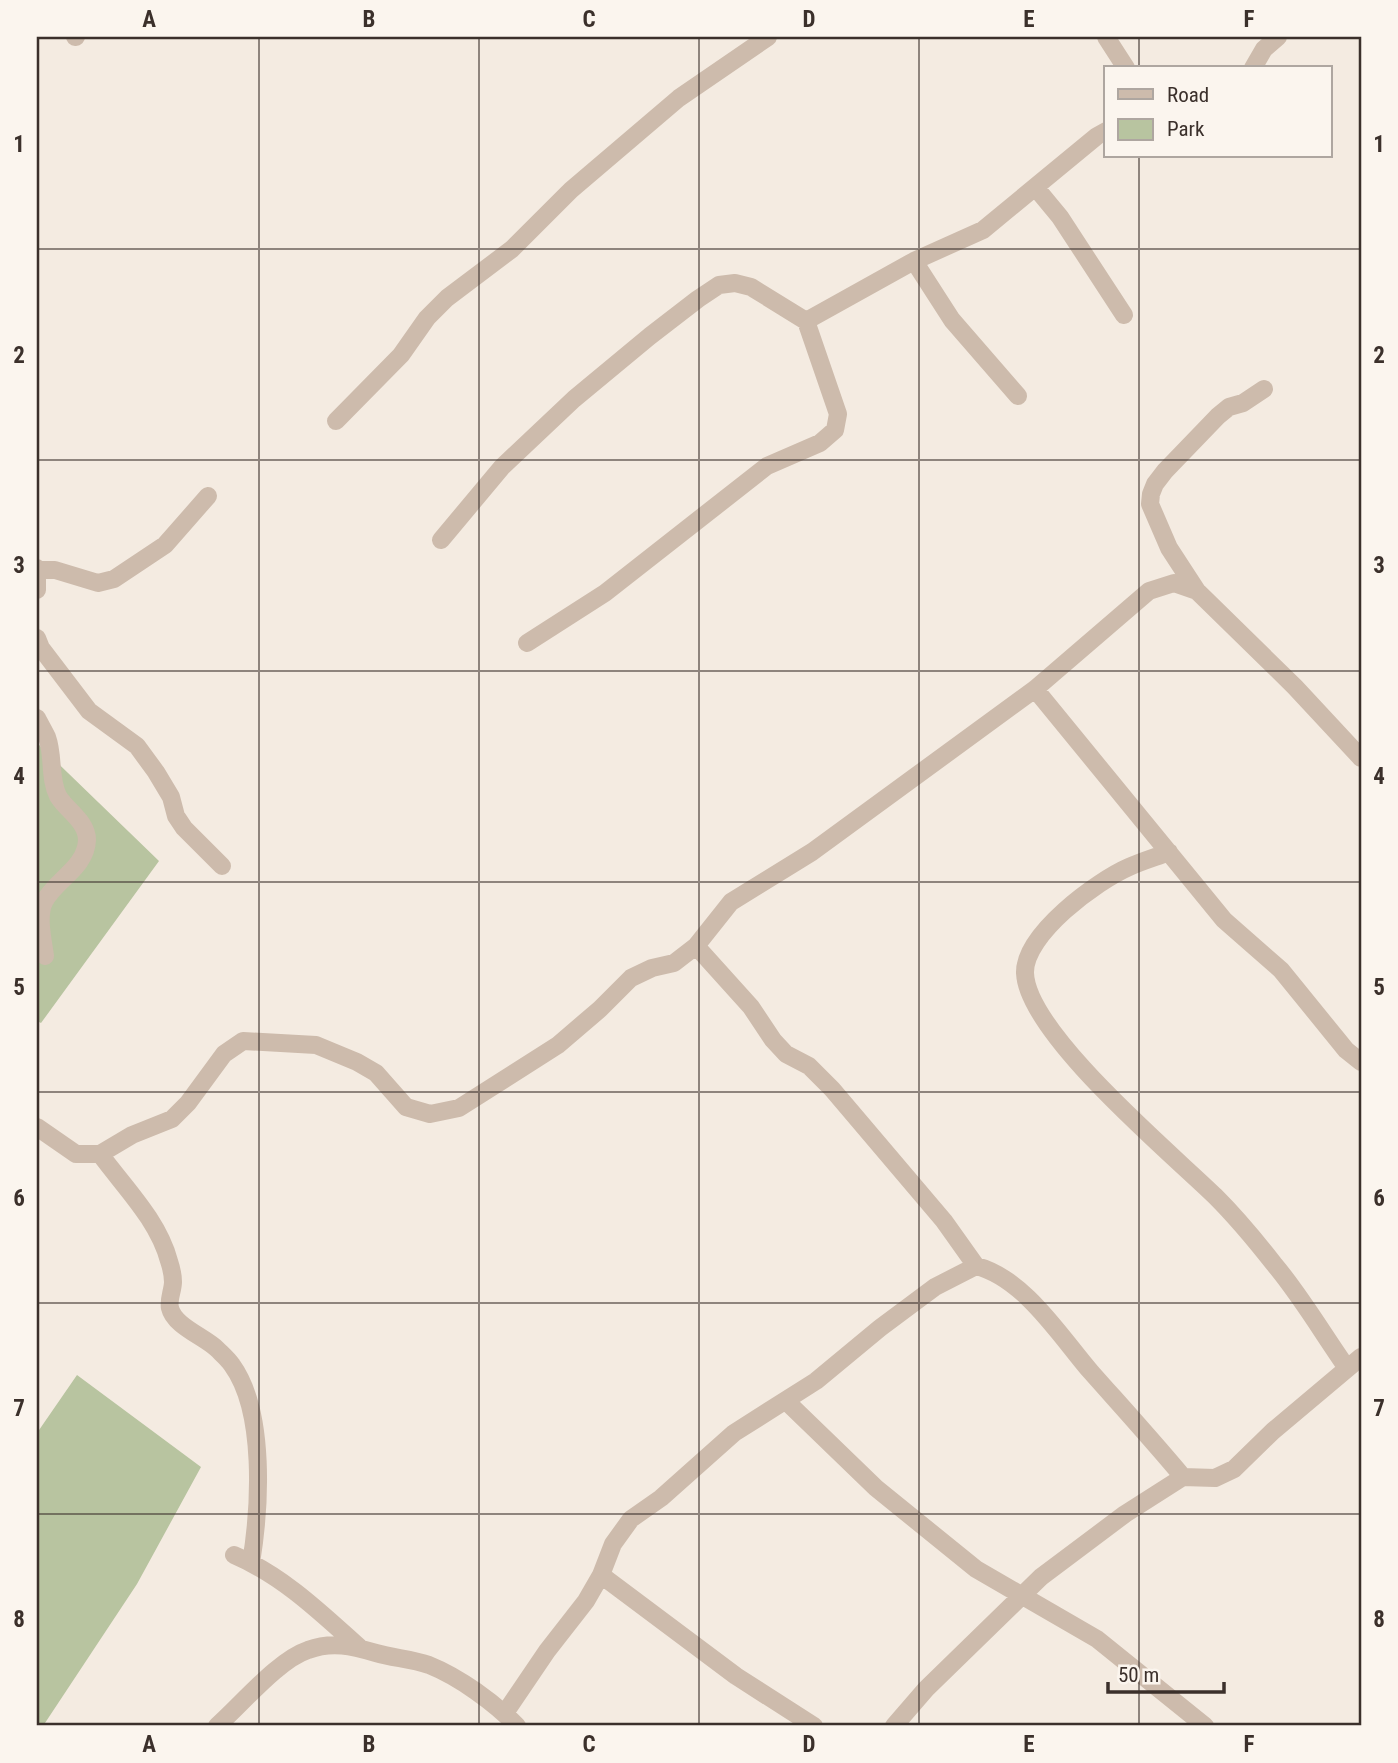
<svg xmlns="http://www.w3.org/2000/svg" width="1398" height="1763" viewBox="0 0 1398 1763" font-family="'Roboto Condensed',sans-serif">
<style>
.green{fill:#b8c4a0}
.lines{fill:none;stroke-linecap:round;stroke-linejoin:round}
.minor{stroke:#cdbbac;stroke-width:18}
.grid{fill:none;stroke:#3b302b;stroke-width:2;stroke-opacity:0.55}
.neatline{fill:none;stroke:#3b302b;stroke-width:2.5}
.grid-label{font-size:23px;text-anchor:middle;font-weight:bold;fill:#3b302b}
</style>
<rect width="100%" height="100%" fill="#f4ebe1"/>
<path class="green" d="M37 743 159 861 41 1023 37 1021Z
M77 1375 201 1467 137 1584 43 1726H37V1433Z"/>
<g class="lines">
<path class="minor" d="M75 37H76
M1106 37 1126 68
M1253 68 1264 49 1278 37
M1036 188 1060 217 1124 315
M914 261 952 320 1018 396
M806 321 914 261 983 230 1097 136 1106 131
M336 421 401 355 427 318 447 298 512 249 571 190 679 98 768 37
M441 540 502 467 574 399 650 336 698 299 719 285 735 283 751 287 806 321 838 414 835 430 820 443 767 466 605 593 527 643
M37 568V590
M38 570H55L98 583 114 579 165 545 208 496
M1197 591 1169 548 1150 504 1151 494 1155 484 1165 471 1218 416 1229 407 1243 403 1264 389
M37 638 41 648 89 711 137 746 156 772 171 797 176 816 184 828 222 866
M1035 689 1224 920 1281 970 1346 1050 1361 1062
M37 718C40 724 44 731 47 737 54 756 49 778 58 796 66 810 87 821 87 840 86 868 55 880 44 902 37 917 43 940 45 956
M1169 852C1156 857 1142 861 1129 867 1097 881 1024 934 1025 973 1027 1033 1171 1153 1215 1196 1236 1217 1256 1241 1274 1264 1301 1296 1323 1334 1347 1368
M696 946 751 1007 773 1040 786 1054 809 1066 832 1089 944 1221 976 1266
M37 1127 76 1154H100L132 1135 172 1119 188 1103 224 1054 243 1041 316 1045 357 1062 376 1073 406 1107 430 1114 459 1108 558 1045 600 1009 631 978 652 968 674 963 696 946 731 902 812 852 1035 689 1149 591 1174 583 1197 591 1295 687 1361 758
M100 1154C125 1188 158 1220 169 1261 171 1267 173 1276 173 1282 173 1290 168 1300 170 1308 174 1326 205 1337 217 1349 222 1354 228 1359 232 1365 266 1412 260 1508 251 1563
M786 1401 876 1488 976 1569 1097 1639 1205 1726
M234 1555C283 1576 320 1612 359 1647
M601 1575 736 1676 814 1726
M505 1713 547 1651 586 1601 601 1575 613 1544 631 1519 661 1498 734 1433 816 1381 880 1328 935 1287 976 1266C1024 1278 1060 1336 1091 1372 1122 1407 1153 1441 1183 1477
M217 1726C242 1704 278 1660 308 1650 332 1641 352 1646 376 1653 393 1658 412 1659 429 1665 459 1677 495 1703 517 1726
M894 1726 926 1689 1041 1577 1125 1514 1183 1477 1215 1478 1234 1469 1273 1431 1361 1357"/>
</g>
<path class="grid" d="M259 37V1726M479 37V1726M699 37V1726M919 37V1726M1139 37V68M1139 156V1726M37 249H1361M37 460H1361M37 671H1361M37 882H1361M37 1092H1361M37 1303H1361M37 1514H1361"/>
<rect width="1398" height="1763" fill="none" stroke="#fbf5ee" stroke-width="77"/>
<rect x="1104" y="66" width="228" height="91" fill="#fbf5ee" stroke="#aea6a0" stroke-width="2"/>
<rect x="1118" y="89" width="35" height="10" fill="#cdbbac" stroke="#aea6a0" stroke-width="2"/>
<text x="1167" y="102" font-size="21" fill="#3b302b">Road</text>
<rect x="1118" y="119" width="35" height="21" fill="#b8c4a0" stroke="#aea6a0" stroke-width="2"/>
<text x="1167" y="136" font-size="21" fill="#3b302b">Park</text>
<path d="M1108 1682v10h116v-10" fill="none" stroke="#3b302b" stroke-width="3.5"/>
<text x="1118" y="1682" font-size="21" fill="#3b302b" stroke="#fbf5ee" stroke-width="5" paint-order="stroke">50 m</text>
<rect x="38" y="38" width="1322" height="1686" class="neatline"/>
<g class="grid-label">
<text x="149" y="27">A</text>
<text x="369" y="27">B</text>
<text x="589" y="27">C</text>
<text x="809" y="27">D</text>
<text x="1029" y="27">E</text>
<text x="1249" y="27">F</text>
<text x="19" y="152">1</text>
<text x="1379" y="152">1</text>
<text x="19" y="363">2</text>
<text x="1379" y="363">2</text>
<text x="19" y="573">3</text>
<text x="1379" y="573">3</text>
<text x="19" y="784">4</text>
<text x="1379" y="784">4</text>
<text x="19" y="995">5</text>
<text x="1379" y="995">5</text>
<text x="19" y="1206">6</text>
<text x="1379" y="1206">6</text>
<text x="19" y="1416">7</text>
<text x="1379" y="1416">7</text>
<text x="19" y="1627">8</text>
<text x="1379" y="1627">8</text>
<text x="149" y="1752">A</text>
<text x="369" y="1752">B</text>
<text x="589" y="1752">C</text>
<text x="809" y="1752">D</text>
<text x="1029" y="1752">E</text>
<text x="1249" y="1752">F</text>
</g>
</svg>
